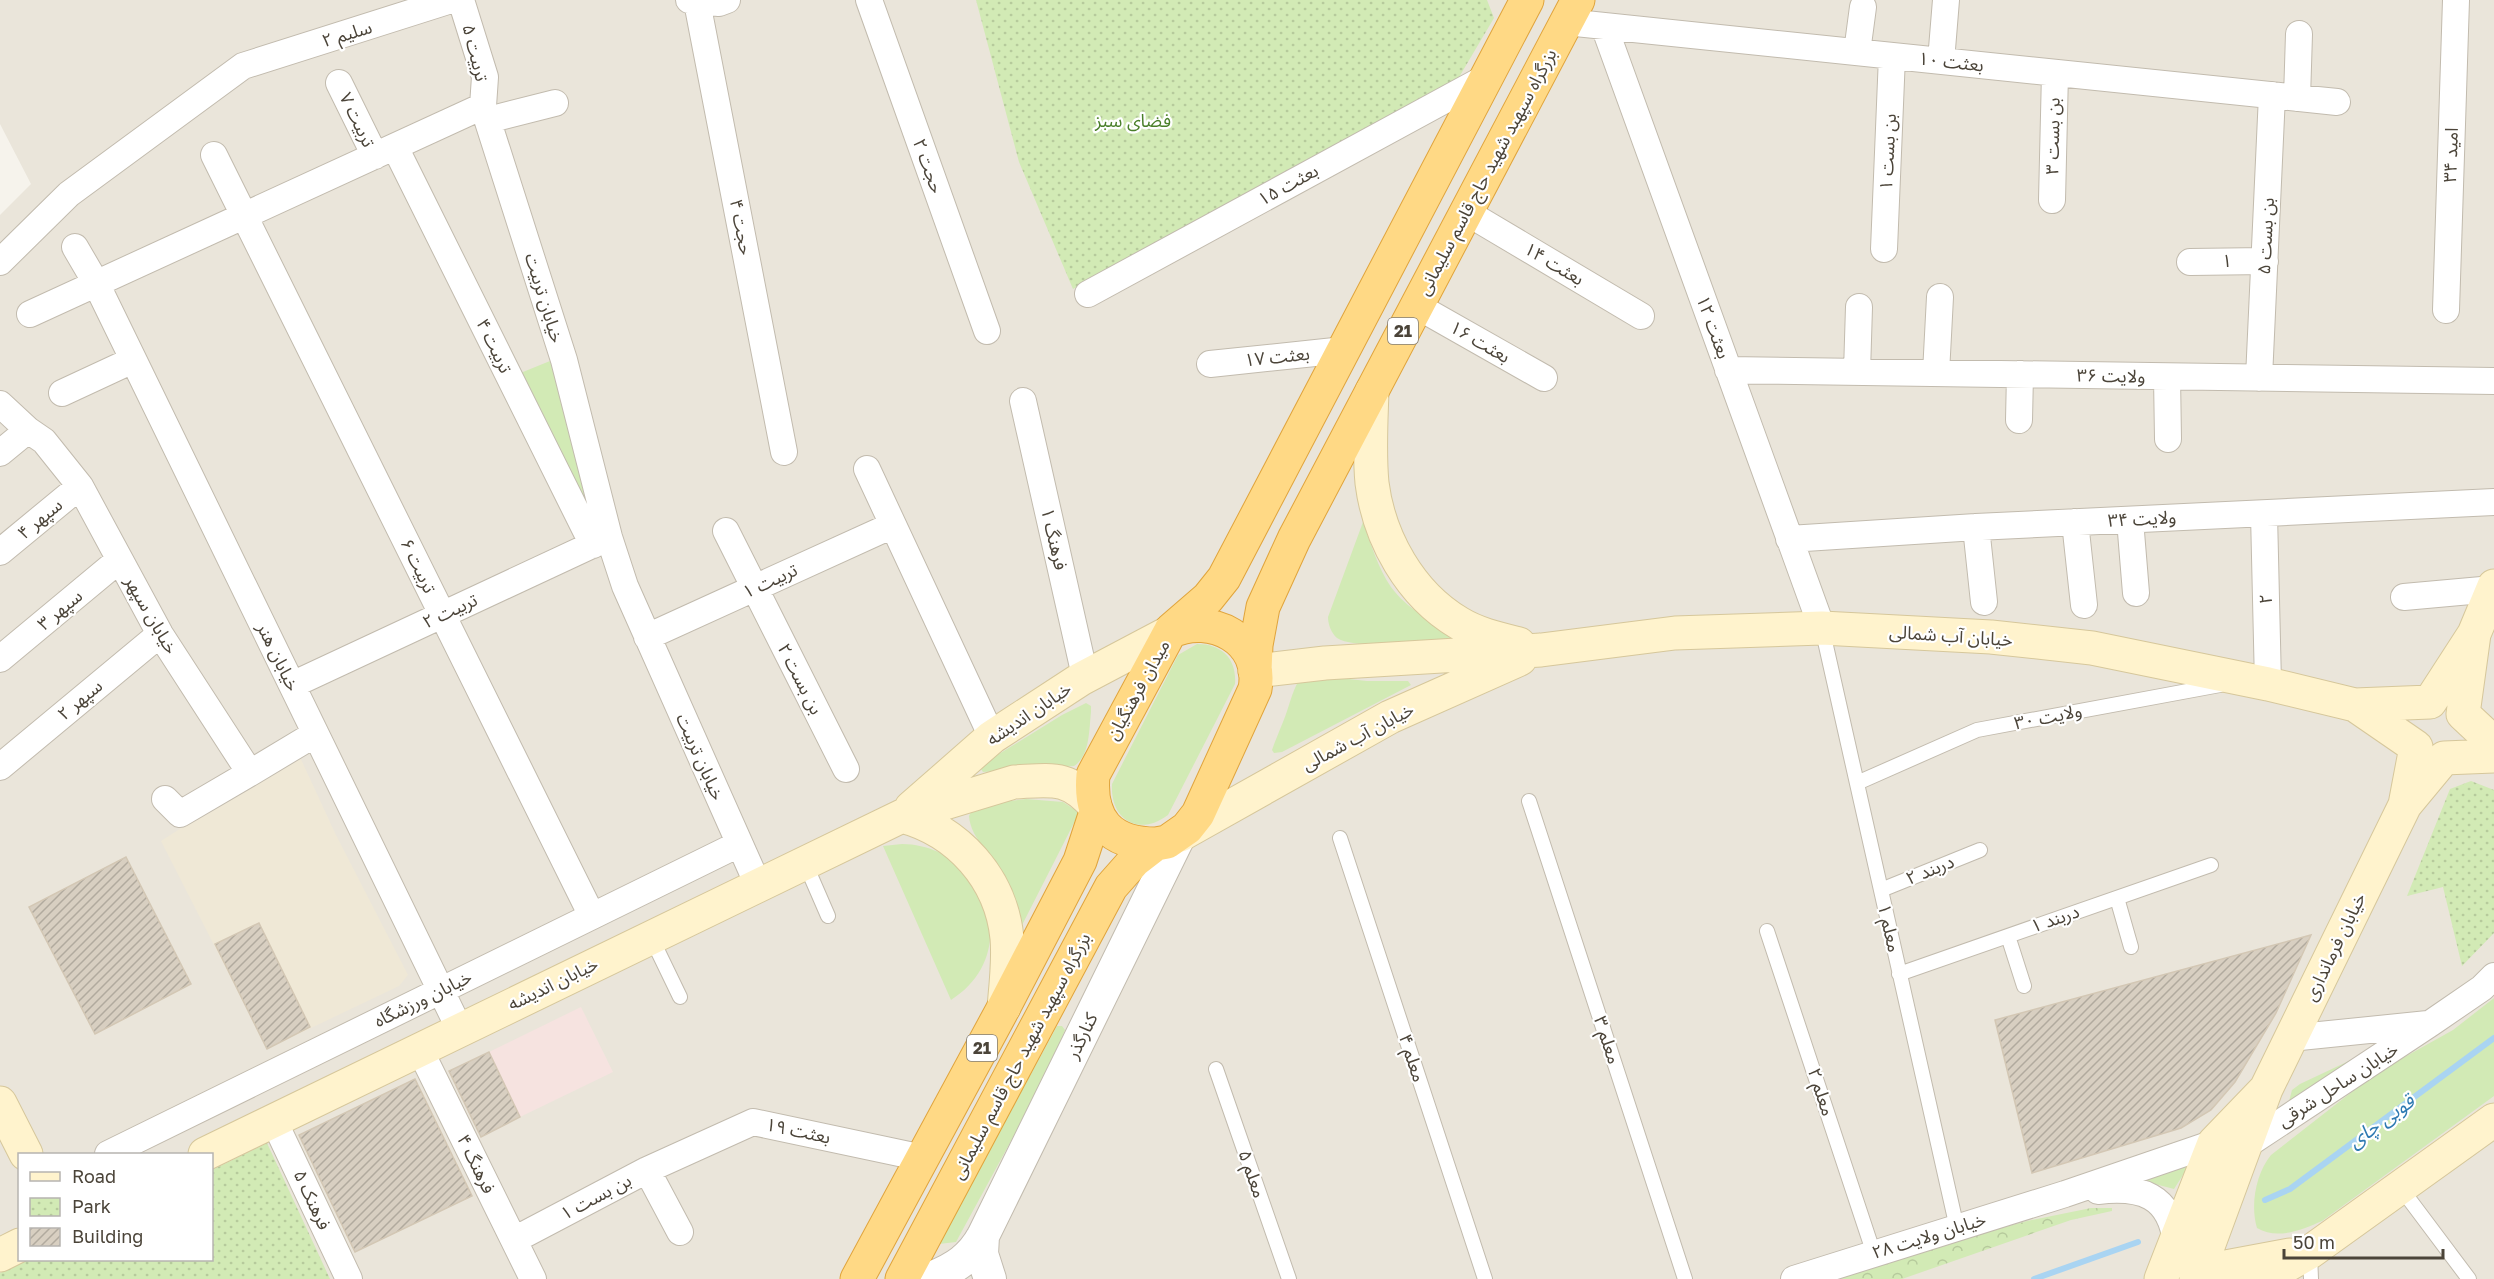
<svg xmlns="http://www.w3.org/2000/svg" width="2494" height="1279" viewBox="0 0 2494 1279" font-family="'Golos Text','Noto Sans Arabic',sans-serif">
<style>
.residential{fill:#eae5da;fill-rule:evenodd}
.education{fill:#efe8d6}
.medical{fill:#f6e3e0}
.grass{fill:#d2eab5}
.forest{fill:url(#forest-crowns)}
.park{fill:url(#park-dots)}
.lines{fill:none;stroke-linecap:round;stroke-linejoin:round}
.stream{stroke:#a9d4f2;stroke-width:6}
.building{fill:url(#building-hatch);stroke:#d3c7b4;stroke-width:1.5}
.service-casing{stroke:#c2bbae;stroke-width:16}
.minor-casing{stroke:#c2bbae;stroke-width:28}
.tertiary-casing{stroke:#c2bbae;stroke-width:34}
.secondary-casing{stroke:#d6c79b;stroke-width:35}
.trunk-casing{stroke:#e0a43c;stroke-width:35}
.service{stroke:#fff;stroke-width:14}
.minor{stroke:#fff;stroke-width:26}
.tertiary{stroke:#fff;stroke-width:32}
.secondary{stroke:#fff3cd;stroke-width:33}
.trunk{stroke:#ffd985;stroke-width:33}
.labels{text-anchor:middle;stroke-width:4.5;stroke-linejoin:round;paint-order:stroke}
.shield{fill:#fff;stroke:#817c74;stroke-width:1.5}
.shield-label{font-size:16px;font-weight:bold;fill:#4b4439}
.street-label{font-size:18px;fill:#4b4439;stroke:#fff}
.park-label{font-size:18px;fill:#4a7f2a;stroke:#fff}
.water-label{font-size:20px;font-style:italic;fill:#2e7ab2;stroke:#fff}
</style>
<defs>
<pattern id="forest-crowns" width="20" height="18" patternUnits="userSpaceOnUse" patternTransform="scale(1.5)"><rect width="20" height="18" fill="#d2eab5"/><path d="M2 6a3 3 0 1 1 6 0M12 15a3 3 0 1 1 6 0" fill="none" stroke="#b6ca9c"/></pattern>
<pattern id="park-dots" width="8" height="8" patternUnits="userSpaceOnUse" patternTransform="scale(1.5)"><rect width="8" height="8" fill="#d2eab5"/><path d="M2 2h.1M6 6h.1" fill="none" stroke="#b6ca9c" stroke-width="1.8" stroke-linecap="round"/></pattern>
<pattern id="building-hatch" width="6" height="6" patternUnits="userSpaceOnUse" patternTransform="scale(1.5)"><rect width="6" height="6" fill="#d8cfc1"/><path d="M-1 1l2-2M0 6l6-6M5 7l2-2" fill="none" stroke="#b1aa9e"/></pattern>
</defs>
<rect width="100%" height="100%" fill="#f6f3ec"/>
<path class="residential" d="M0 0H2494V1279H0V215L31 184 0 124ZM20 1154H212V1260H20Z"/>
<path class="education" d="M298 753 336 835 408 975 399 986 267 1049 161 841Z"/>
<path class="medical" d="M581 1007 613 1072 520 1117 489 1052Z"/>
<path class="grass" d="M550 361 593 507 586 510 518 374Z
M1363 522C1371 544 1378 568 1391 587 1406 608 1433 622 1454 637L1452 641C1428 642 1355 650 1337 638 1331 633 1328 624 1328 617Z
M1197 644C1222 644 1237 659 1235 684L1168 815C1139 837 1110 820 1112 784L1178 655Z
M1330 677 1367 681H1408L1411 685 1282 752 1274 753 1272 750C1275 741 1279 732 1283 722 1289 708 1291 694 1299 680Z
M1086 703 1091 706V712C1089 730 1090 756 1074 766L983 772 981 769V765L1062 715Z
M1026 799 1063 802 1077 811V817L1018 933C1014 913 1012 891 1002 873 992 853 971 840 969 816L972 810 1001 802Z
M902 844C985 845 1026 953 951 1000L883 846Z
M2494 998V1096L2322 1221C2302 1230 2277 1240 2257 1228 2250 1205 2256 1173 2271 1155L2376 1073 2453 1030Z
M1057 1026H1062L1065 1030 1049 1071 956 1242 939 1244Z
M2370 1051 2288 1105 2292 1090 2300 1084Z
M2190 1164 2174 1189 2132 1178Z"/>
<path class="forest" d="M2091 1208H2112V1211L2071 1220 1902 1279H1826L1877 1262 2027 1221Z"/>
<path class="park" d="M976 0H1487L1494 18 1455 84 1073 289 1019 162Z
M2471 781 2494 790V933L2462 966 2443 887 2407 896 2450 789Z
M267 1143 330 1279H0V1273L28 1260H212V1170Z"/>
<g class="lines">
<path class="stream" d="M2265 1200 2290 1189 2494 1038
M2034 1279 2138 1242"/>
</g>
<path class="building" d="M126 857 191 984 95 1034 29 907Z
M259 923 310 1027 267 1049 215 944Z
M2311 935 2276 1013 2235 1082 2211 1110 2181 1128 2032 1173 1995 1020Z
M489 1052 520 1117 481 1137 449 1071Z
M415 1079 472 1196 355 1252 299 1135Z"/>
<g class="lines">
<defs>
<path id="service" d="M1822 628 1957 1228
M1857 783 1977 730 2220 685
M1529 801 1685 1279
M1340 838 1485 1279
M805 863 828 916
M1881 890 1980 850
M2117 898 2131 947
M1767 931 1874 1254
M2008 936 2024 986
M651 937 680 997
M1899 974 2211 865
M1216 1069 1289 1279
M2400 1187 2469 1279
M2310 1254 2311 1279"/>
<path id="minor" d="M461 0 485 77 483 106 564 360 609 537 625 586 758 885
M689 0 719 3 727 0
M869 0 987 331
M697 2 784 452
M1566 22 2337 102
M1604 26 1822 628
M1857 52 1863 7
M1941 61 1946 0
M339 83 375 156
M2297 98 2299 34
M488 120 555 103
M395 147 593 545
M214 155 592 916
M2052 200 2055 73
M1466 212 1641 316
M75 247 96 283 460 1030
M1884 249 1892 56
M0 262 69 194 243 66 451 0
M2190 262 2265 261
M1088 294 1487 77
M1417 306 1544 378
M2446 310 2456 0
M30 314 483 106
M1210 364 1344 350
M1728 370 2494 381
M1857 372 1859 307
M1936 373 1940 297
M2167 377 2168 439
M2259 378 2272 95
M62 393 133 360
M1023 401 1085 676
M0 404 28 430 44 441 80 486 160 634 250 773 315 734
M2019 420 2020 374
M0 453 28 430
M867 469 992 737
M2264 514 2268 684
M2130 520 2136 593
M2075 522 2084 605
M1976 527 1984 602
M726 531 846 769
M1789 539 1976 527 2494 502
M0 552 80 486
M2404 597 2493 589
M647 637 893 525
M0 659 119 560
M292 685 607 538
M0 767 160 634
M165 799 180 814 250 773
M2290 1038 2428 1024
M420 1050 533 1279
M274 1121 349 1279
M2245 1146 2431 1023 2482 988 2494 976
M108 1154 739 844
M647 1170 753 1122 923 1158
M2098 1191C2141 1186 2170 1195 2176 1242
M514 1240 647 1170 680 1232
M1794 1279 2065 1194 2214 1143"/>
<path id="tertiary" d="M983 1236 982 1254 990 1279
M933 1277C955 1268 971 1258 983 1236L1180 835"/>
<path id="secondary" d="M1372 391C1371 422 1369 452 1372 483 1379 538 1410 594 1459 623 1477 634 1499 639 1519 644
M2474 634 2494 586
M1255 671 1325 663 1541 650 1675 633 1822 628 1991 637 2092 648 2268 684 2355 705
M2494 743 2463 714 2474 634 2430 702 2355 705 2416 747 2405 805 2444 758 2494 756
M911 808 992 737 1081 679 1170 632
M902 816C958 831 1001 878 1007 938 1009 960 1006 985 1004 1007
M1180 835 1390 717 1520 659
M2266 1089 2405 805
M0 1103 26 1154
M205 1154 902 816 1014 782C1052 780 1068 775 1095 806
M0 1255 20 1245
M2199 1272 2290 1255
M2161 1279 2214 1143 2266 1089 2196 1279
M2263 1279 2310 1252 2494 1120"/>
<path id="trunk" d="M1171 630 1208 598 1224 578 1527 0
M1255 671 1256 645 1263 607 1294 539 1578 0
M857 1279 1004 1007 1080 861 1096 812
M902 1279 1111 887 1134 861 1156 844 1167 842 1187 828 1198 814 1255 689C1264 640 1211 612 1170 632L1093 775C1089 820 1110 844 1156 844"/>
</defs>
<use href="#service" class="service-casing"/>
<use href="#minor" class="minor-casing"/>
<use href="#tertiary" class="tertiary-casing"/>
<use href="#secondary" class="secondary-casing"/>
<use href="#trunk" class="trunk-casing"/>
<use href="#service" class="service"/>
<use href="#minor" class="minor"/>
<use href="#tertiary" class="tertiary"/>
<use href="#secondary" class="secondary"/>
<use href="#trunk" class="trunk"/>
</g>
<g class="labels">
<g class="shield">
<rect x="1388" y="318" width="30" height="26" rx="4.5"/>
<rect x="967" y="1035" width="30" height="26" rx="4.5"/>
</g>
<g class="shield-label">
<text x="1403" y="337">21</text>
<text x="982" y="1054">21</text>
</g>
<g class="street-label">
<text transform="translate(347 34) rotate(-17)" y="6">سلیم ۲</text>
<text transform="translate(475 53) rotate(76)" y="6">تربیت ۵</text>
<text transform="translate(1951 62) rotate(6)" y="6">بعثت ۱۰</text>
<text transform="translate(357 120) rotate(64)" y="6">تربیت ۷</text>
<text transform="translate(2053 136) rotate(-89)" y="6">بن بست ۳</text>
<text transform="translate(1888 152) rotate(-87)" y="6">بن بست ۱</text>
<text transform="translate(2451 155) rotate(-88)" y="6">امید ۳۴</text>
<text transform="translate(928 166) rotate(70)" y="6">حجت ۲</text>
<text transform="translate(1487 172) rotate(-62)" y="6">بزرگراه سپهبد شهید حاج قاسم سلیمانی</text>
<text transform="translate(1288 185) rotate(-29)" y="6">بعثت ۱۵</text>
<text transform="translate(741 227) rotate(79)" y="6">حجت ۴</text>
<text transform="translate(2266 236) rotate(-87)" y="6">بن بست ۵</text>
<text x="2227" y="267">۱</text>
<text transform="translate(1554 264) rotate(31)" y="6">بعثت ۱۴</text>
<text transform="translate(544 298) rotate(73)" y="6">خیابان تربیت</text>
<text transform="translate(1713 327) rotate(70)" y="6">بعثت ۱۲</text>
<text transform="translate(1480 342) rotate(30)" y="6">بعثت ۱۶</text>
<text transform="translate(494 346) rotate(64)" y="6">تربیت ۴</text>
<text transform="translate(1277 357) rotate(-6)" y="6">بعثت ۱۷</text>
<text transform="translate(2111 376) rotate(1)" y="6">ولایت ۳۶</text>
<text transform="translate(40 519) rotate(-40)" y="6">سپهر ۴</text>
<text transform="translate(2142 519) rotate(-3)" y="6">ولایت ۳۴</text>
<text transform="translate(1054 539) rotate(77)" y="6">فرهنگ ۱</text>
<text transform="translate(418 566) rotate(64)" y="6">تربیت ۶</text>
<text transform="translate(770 581) rotate(-25)" y="6">تربیت ۱</text>
<text transform="translate(2266 599) rotate(-91)" y="6">۲</text>
<text transform="translate(60 610) rotate(-40)" y="6">سپهر ۳</text>
<text transform="translate(450 611) rotate(-25)" y="6">تربیت ۲</text>
<text transform="translate(151 615) rotate(60)" y="6">خیابان سپهر</text>
<text transform="translate(1951 636) rotate(4)" y="6">خیابان آب شمالی</text>
<text transform="translate(278 657) rotate(64)" y="6">خیابان هنر</text>
<text transform="translate(800 679) rotate(63)" y="6">بن بست ۲</text>
<text transform="translate(1138 690) rotate(-61)" y="6">میدان فرهنگیان</text>
<text transform="translate(80 700) rotate(-40)" y="6">سپهر ۲</text>
<text transform="translate(1029 714) rotate(-34)" y="6">خیابان اندیشه</text>
<text transform="translate(2048 717) rotate(-11)" y="6">ولایت ۳۰</text>
<text transform="translate(1358 737) rotate(-28)" y="6">خیابان آب شمالی</text>
<text transform="translate(700 757) rotate(66)" y="6">خیابان تربیت</text>
<text transform="translate(1930 870) rotate(-22)" y="6">دربند ۲</text>
<text transform="translate(2055 919) rotate(-19)" y="6">دربند ۱</text>
<text transform="translate(1889 928) rotate(77)" y="6">معلم ۱</text>
<text transform="translate(2335 947) rotate(-64)" y="6">خیابان فرمانداری</text>
<text transform="translate(553 984) rotate(-26)" y="6">خیابان اندیشه</text>
<text transform="translate(423 999) rotate(-26)" y="6">خیابان ورزشگاه</text>
<text transform="translate(1082 1036) rotate(-64)" y="6">کنارگذر</text>
<text transform="translate(1607 1040) rotate(72)" y="6">معلم ۳</text>
<text transform="translate(1021 1056) rotate(-62)" y="6">بزرگراه سپهبد شهید حاج قاسم سلیمانی</text>
<text transform="translate(1412 1058) rotate(72)" y="6">معلم ۴</text>
<text transform="translate(2338 1085) rotate(-33)" y="6">خیابان ساحل شرقی</text>
<text transform="translate(1821 1092) rotate(72)" y="6">معلم ۲</text>
<text transform="translate(798 1131) rotate(12)" y="6">بعثت ۱۹</text>
<text transform="translate(476 1164) rotate(64)" y="6">فرهنگ ۴</text>
<text transform="translate(1252 1174) rotate(71)" y="6">معلم ۵</text>
<text transform="translate(596 1197) rotate(-28)" y="6">بن بست ۱</text>
<text transform="translate(312 1200) rotate(65)" y="6">فرهنک ۵</text>
<text transform="translate(1929 1236) rotate(-17)" y="6">خیابان ولایت ۲۸</text>
</g>
<g class="park-label">
<text x="1133" y="127">فضای سبز</text>
</g>
<g class="water-label">
<text transform="translate(2381 1121) rotate(-36)" y="7">قوبی چای</text>
</g>
</g>
<rect x="18" y="1153" width="195" height="108" fill="#ffffff" stroke="#b7b4b0" stroke-width="1.5"/>
<rect x="30" y="1172" width="30" height="9" fill="#fff3cd" stroke="#b7b4b0" stroke-width="1.5"/>
<text x="72" y="1183" font-size="18" fill="#4b4439">Road</text>
<rect x="30" y="1198" width="30" height="18" fill="url(#park-dots)" stroke="#b7b4b0" stroke-width="1.5"/>
<text x="72" y="1213" font-size="18" fill="#4b4439">Park</text>
<rect x="30" y="1228" width="30" height="18" fill="url(#building-hatch)" stroke="#b7b4b0" stroke-width="1.5"/>
<text x="72" y="1243" font-size="18" fill="#4b4439">Building</text>
<path d="M2284 1249v9h159v-9" fill="none" stroke="#4b4439" stroke-width="3"/>
<text x="2293" y="1249" font-size="18" fill="#4b4439" stroke="#ffffff" stroke-width="4.5" paint-order="stroke">50 m</text>
</svg>
